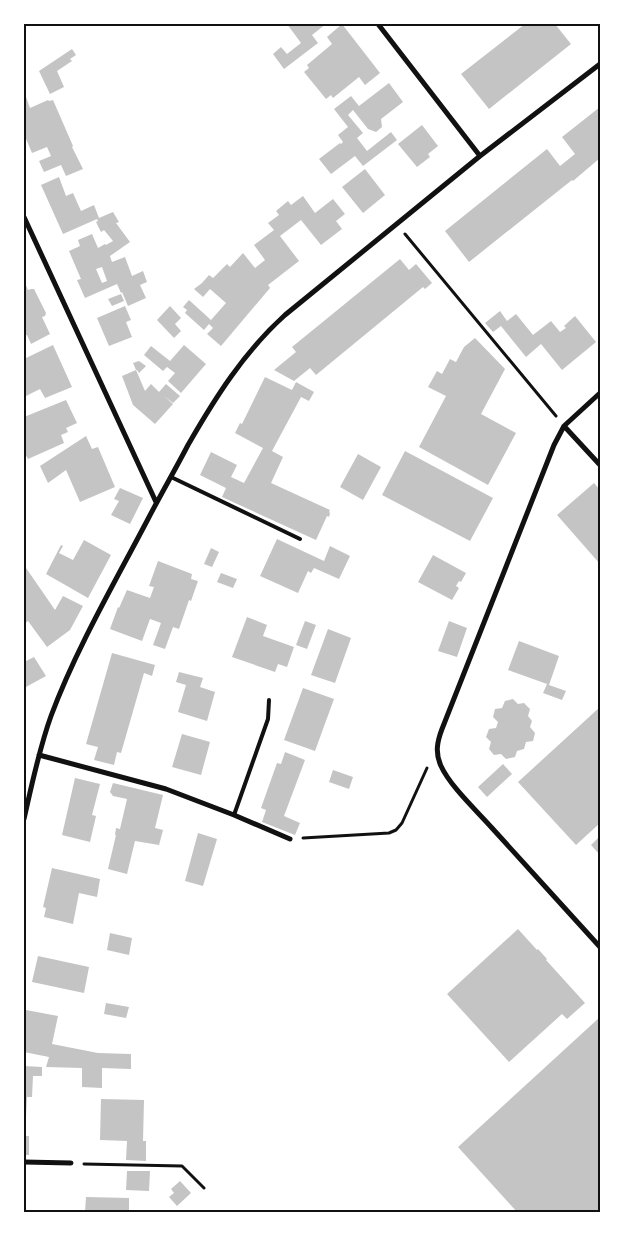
<svg xmlns="http://www.w3.org/2000/svg" width="624" height="1236" viewBox="0 0 624 1236" font-family="'Open Sans',sans-serif">
<style>
.building{fill:#c4c4c4;fill-rule:evenodd}
.lines{fill:none;stroke-linecap:round;stroke-linejoin:round}
.path{stroke:#111;stroke-width:3}
.service{stroke:#111;stroke-width:4}
.minor{stroke:#111;stroke-width:5}
.neatline{fill:none;stroke:#111;stroke-width:2}
</style>
<rect width="100%" height="100%" fill="#fff"/>
<path class="building" d="M287 24H326L312 35 318 43 284 69 273 54 281 47 287 54 301 43Z
M342 24 380 73 365 85 359 77 333 98 331 95 326 99 304 72 309 68 307 65 332 44 327 37Z
M525 24H555L571 44 489 109 461 74Z
M72 49 76 55 70 59 72 61 57 71 64 87 50 94 39 71Z
M389 83 403 102 381 119 382 127 376 132 368 129 353 110 348 115 363 133 357 138 367 151 391 132 397 140 363 166 355 156 331 174 319 159 340 143 341 144 343 142 338 135 348 127 334 109 351 96 359 106Z
M26 97 30 108 48 100 49 101 53 100 73 146 72 147 83 169 66 176 61 165 44 172 39 161 51 156 47 147 32 153 24 134V98Z
M600 107V158L573 181 572 180 469 262 445 231 547 149 560 166 575 154 562 137Z
M422 125 438 146 428 154 430 157 417 167 398 144Z
M365 169 385 195 363 213 342 187Z
M59 177 66 196 73 193 81 211 94 205 99 218 113 212 119 222 116 223 130 242 110 256 112 262 125 257 132 276 143 271 147 282 140 285 146 298 128 306 122 292 121 293 117 284 85 298 77 280 81 279 69 251 80 246 78 240 92 234 98 248 105 244 106 245 113 241 104 230 101 232 96 222 98 221 97 219 63 234 41 185ZM102 267 107 281 102 283 96 269Z
M303 196 315 213 333 199 345 214 336 221 342 229 321 245 301 220 280 236 299 261 268 285 270 288 221 346 207 334 213 328 209 324 204 330 185 313 187 310 183 307 189 300 211 320 226 303 210 289 203 297 194 289 202 283 209 275 213 278 227 264 230 267 243 253 255 268 265 260 254 245 274 230 268 223 279 215 276 211 288 201 291 205Z
M400 259 409 270 416 264 432 283 425 289 423 287 316 375 310 368 294 381 274 370 296 352 292 347Z
M24 281 28 290 31 289H34L46 313 45 316 42 317 50 334 31 344 27 335 24 336Z
M121 294 124 301 112 306 108 299Z
M125 306 131 320 126 322 132 337 109 346 97 318Z
M170 306 181 318 175 324 181 331 174 338 157 320Z
M500 311 507 321 516 314 533 335 551 321 560 332 566 328 564 326 575 316 596 342 562 370 541 344 526 357 501 326 493 332 485 323Z
M475 338 505 369 481 414 516 433 488 485 419 447 446 396 428 387 437 371 442 374 450 359 456 362 464 347Z
M53 345 72 387 45 398 40 389 26 396 24 392V359Z
M184 345 206 364 181 393 168 381 175 373 167 367 163 371 144 355 151 346 170 361Z
M139 361 146 366 139 373 137 370H136L145 391 151 384 159 392 166 384 180 396 173 403 164 396 173 404 155 424 133 405 122 376 136 370 133 363Z
M265 377 292 390 296 382 314 392 309 401 301 397 272 451 283 457 271 483 330 510 329 512 330 513 329 517 327 516 316 540 222 497 226 488 200 475 211 452 237 465 231 477 244 483 263 448 235 433 240 423 242 424Z
M66 400 77 423 66 428 68 432 61 435 64 443 28 459 24 452V417Z
M86 436 92 449 98 447 115 487 80 502 66 470 48 483 40 466Z
M405 451 493 498 470 541 382 495Z
M358 454 381 467 363 500 340 487Z
M594 483 600 490V564L557 515Z
M120 488 143 498 130 524 111 515 119 501 114 499Z
M277 539 324 561 330 546 350 556 339 579 314 568 311 573 308 571 298 593 260 576Z
M84 540 111 555 88 598 46 574 61 545 63 546 59 553 73 560Z
M211 548 219 552 212 567 204 564Z
M433 555 466 573 461 582 459 581 456 586 459 588 452 600 418 582Z
M158 561 192 574 191 579 198 581 191 601 189 600 179 629 173 627 165 649 153 645 161 623 150 619 142 641 110 629 118 607 119 608 127 590 150 598 154 587 149 586Z
M24 565 55 610 63 596 83 606 70 630 47 647 28 621 24 624Z
M221 573 237 579 233 588 217 582Z
M247 617 267 625 263 636 294 647 287 667 278 664 275 672 232 657Z
M305 621 316 625 307 649 296 645Z
M449 621 467 628 457 657 438 651Z
M328 629 351 638 335 683 311 675Z
M519 641 559 656 549 685 566 691 562 700 543 693 547 684 508 670Z
M112 653 155 665 152 676 144 673 121 753 117 752 114 765 94 760 98 747 86 744Z
M34 657 46 676 24 688V662Z
M179 672 203 678 200 687 215 692 207 721 178 712 186 685 176 682Z
M303 688 334 699 315 751 284 740Z
M513 699 518 704 524 703 530 709 528 716 532 721 530 727 535 733 533 741 526 742 524 749 517 751 515 757 506 759 501 754 494 755 489 749 491 742 486 737 489 729 496 728 498 722 493 717 495 709 502 708 505 701Z
M600 707V823L576 845 518 782Z
M182 734 210 742 201 775 172 767Z
M285 752 305 760 284 816 300 823 295 835 262 822 266 810 261 808 277 763 281 764Z
M503 764 512 774 487 797 478 787Z
M333 770 353 777 349 789 329 782Z
M75 778 100 784 92 815 96 816 90 842 62 835Z
M113 783 163 795 155 828 163 830 159 845 135 841 127 874 108 869 116 835H115L116 828 120 829 127 799 113 796 110 792Z
M198 833 217 839 203 886 185 881Z
M600 836V855L591 845Z
M52 868 100 879 97 897 79 893 73 924 44 917 46 908 43 907Z
M518 929 537 950 538 949 547 959 546 960 585 1003 567 1019 562 1014 509 1062 447 994Z
M110 933 132 938 129 955 107 950Z
M38 956 89 967 84 993 32 982Z
M106 1003 129 1007 126 1018 104 1014Z
M26 1010 58 1016 52 1044 98 1053 131 1054V1069L102 1068V1088L82 1087V1068L46 1067 49 1057 24 1052V1022Z
M600 1017V1212H517L458 1147Z
M24 1066 42 1067V1076H33L32 1097H27L25 1136H29V1155H24Z
M101 1099 144 1100 143 1141H146V1161L126 1160 127 1141 100 1140Z
M127 1171H150L149 1191 126 1190Z
M180 1181 191 1193 177 1206 169 1197 174 1193 171 1189Z
M86 1197 129 1198V1212H85Z"/>
<g class="lines">
<path class="path" d="M405 234 556 416
M303 838 389 833 396 830 402 823 427 768
M84 1164 182 1166 204 1188"/>
<path class="service" d="M171 477 300 539
M234 815 268 719 269 700"/>
<path class="minor" d="M378 24 480 156
M24 217 156 502
M600 393 564 426 554 445 442 729C437 742 435 753 441 766 450 786 477 811 492 828 528 868 564 907 600 947
M564 426 600 465
M39 755 166 789 234 815 290 839
M24 819C32 784 39 749 51 716 76 649 115 582 148 519 161 494 175 470 188 445 215 398 244 352 285 315L480 156 600 64
M24 1162 71 1163"/>
</g>
<rect width="624" height="1236" fill="none" stroke="#ffffff" stroke-width="50"/>
<rect x="25" y="25" width="574" height="1186" class="neatline"/>
</svg>
